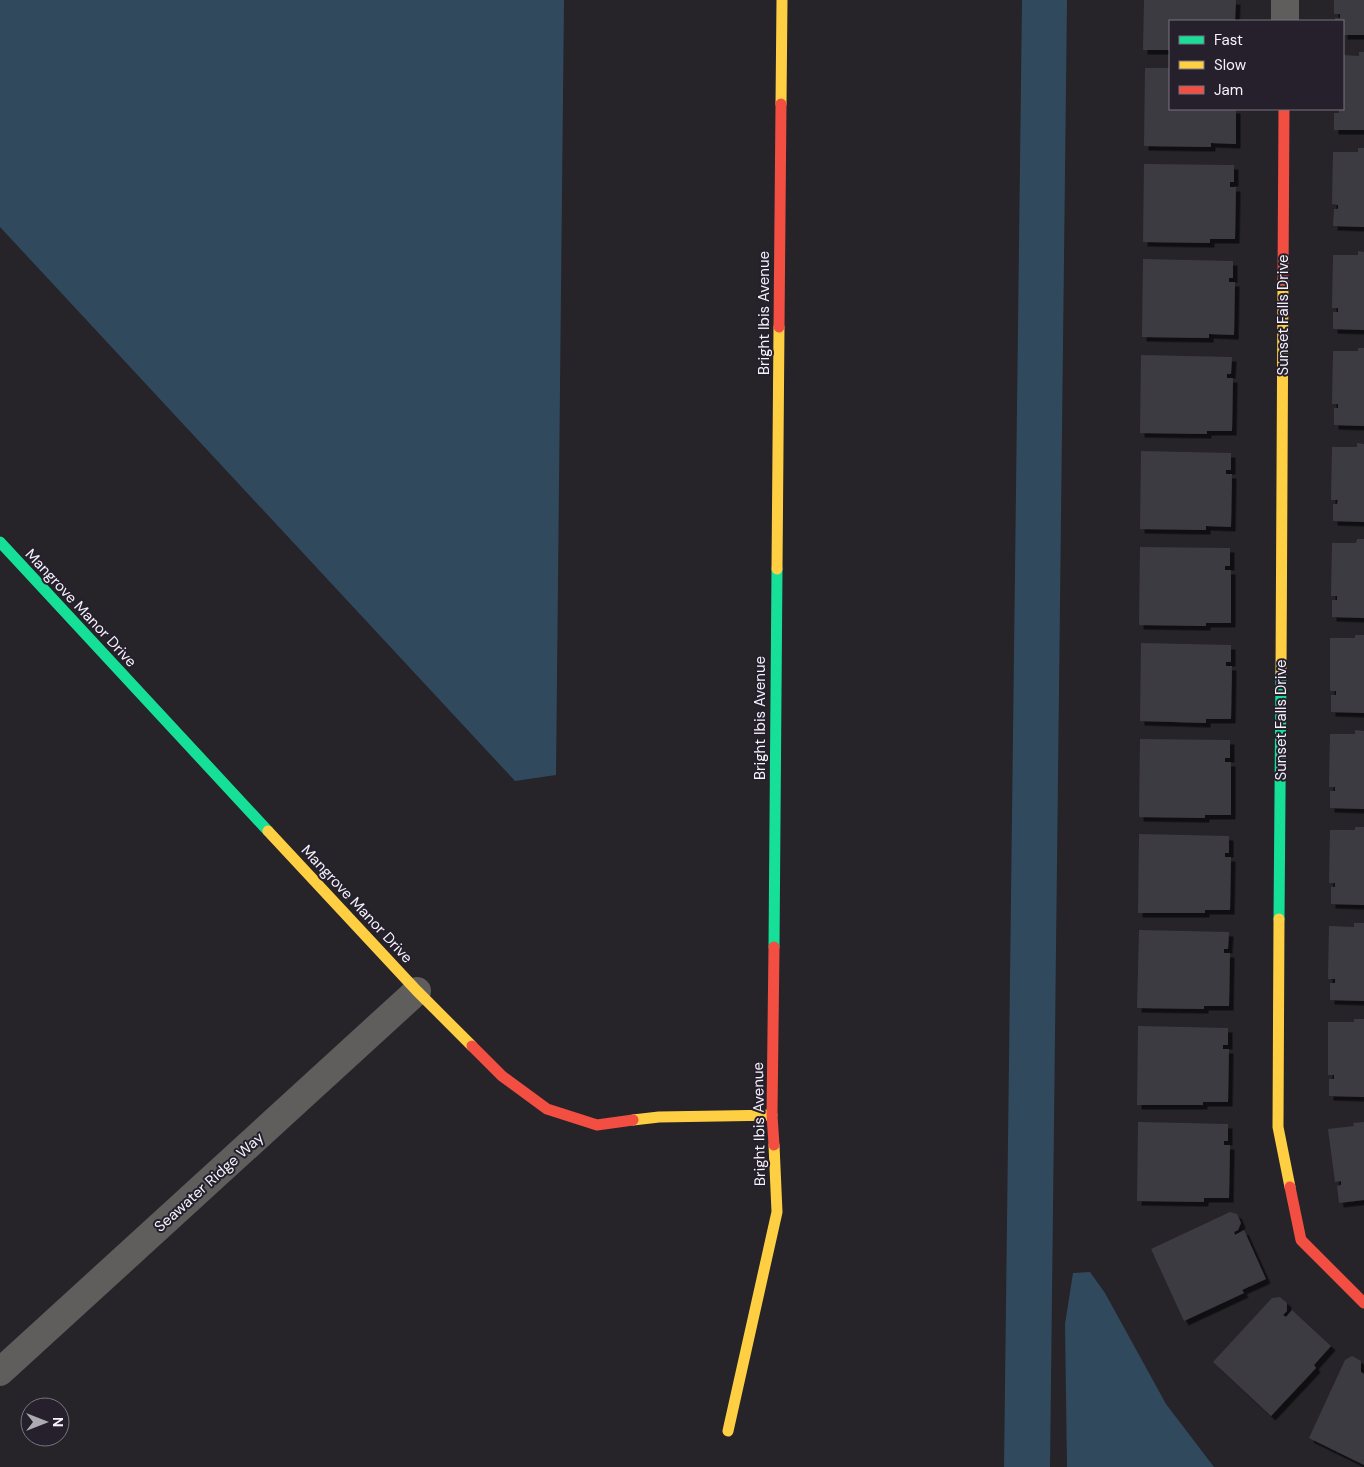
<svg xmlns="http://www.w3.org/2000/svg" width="1364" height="1467" viewBox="0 0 1364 1467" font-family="'DM Sans',sans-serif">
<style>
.water{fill:#31495c}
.building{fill:#3e3a42;filter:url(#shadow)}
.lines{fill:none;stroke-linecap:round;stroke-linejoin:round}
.street{stroke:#5f5e5d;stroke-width:28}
.fast{stroke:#16e098;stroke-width:11}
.slow{stroke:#ffcf43;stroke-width:11}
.jam{stroke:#f24e42;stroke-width:11}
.labels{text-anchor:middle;stroke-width:4;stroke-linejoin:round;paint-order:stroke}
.street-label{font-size:15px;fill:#f6f2fb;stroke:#25202c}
</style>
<defs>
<filter id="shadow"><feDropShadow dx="4.5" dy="4.5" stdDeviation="0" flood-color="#0009"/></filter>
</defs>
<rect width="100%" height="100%" fill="#262329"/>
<path class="water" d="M0 0H564L556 775 515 781 0 227Z
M1022 0H1067L1050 1467H1004Z
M1090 1272 1105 1293 1166 1404 1214 1467H1067L1065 1324 1073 1273Z"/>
<path class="building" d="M1144 0H1236L1235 21H1170V50H1143Z
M1334 0H1364V35H1343V21H1335V18H1340V14H1334Z
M1359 52H1364V130H1334V113H1339V109H1343V55L1359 56Z
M1145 68H1170V109H1236V144L1211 143V147L1144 146Z
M1358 148H1364V227L1333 226 1334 209H1338V205L1332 204 1333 152H1358Z
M1144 164 1234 165V182H1230V187H1236L1235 239H1210V243L1143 242Z
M1358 251 1364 252V330L1333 329V312H1338V308H1332L1333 255H1358Z
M1143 259 1233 261V278H1229V282H1235L1234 335 1209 334V338L1142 337Z
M1358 348H1364V426L1334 425V408H1338V404H1332L1333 351H1358Z
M1141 355 1232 357 1231 374H1227V378H1233L1232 431H1207V434L1140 433Z
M1357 443 1364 444V522L1333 521V504H1337L1338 500H1331L1332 447H1357Z
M1141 451 1231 453V470H1226V474H1232L1231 527 1206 526V530L1140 529Z
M1357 539H1364V618L1332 617V600H1337V596H1331L1332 543H1356Z
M1140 547 1230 548V566H1225V570H1231V623H1206V626L1139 625Z
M1355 635H1364V713L1331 712V695H1336V691H1330V638H1355Z
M1141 643 1231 645V662H1226V666H1232L1231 719H1206V723L1140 721Z
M1355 730 1364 731V809L1330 808V791H1335V787H1329L1330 734H1355Z
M1140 739 1230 740V758H1225V762H1231V815H1205V818L1139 817Z
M1355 827H1364V905L1331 904V887H1335V883H1329L1330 830H1355Z
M1139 834 1229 836V853H1225V857H1231L1230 910H1205V913H1138Z
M1354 923H1364V1001L1330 1000V983H1335V979H1328L1329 926 1354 927Z
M1139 930 1229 932 1228 949H1224V953H1230L1229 1006H1204V1009L1137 1008Z
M1354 1019H1364V1097L1329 1096V1079H1334V1075H1328V1022H1354Z
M1138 1026 1228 1028V1045H1223V1049H1229L1228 1102H1203V1105H1137Z
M1138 1122 1228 1124V1141H1224V1145H1230L1229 1198H1204V1202L1137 1201Z
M1364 1122V1200L1339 1203 1337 1186 1341 1185V1181L1335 1182 1328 1129 1354 1126 1353 1123Z
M1230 1212 1237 1214 1241 1223 1238 1230 1234 1232 1235 1235 1244 1230 1266 1279 1242 1290 1244 1293 1184 1321 1151 1249Z
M1280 1297 1287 1303V1311L1283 1315 1286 1317 1292 1310 1331 1346 1314 1365 1316 1368 1271 1416 1213 1362 1272 1298Z
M1352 1356 1361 1361V1372L1364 1374V1465L1309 1438 1345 1360Z"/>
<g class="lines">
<path class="street" d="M1285 21V0
M0 1372 417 991"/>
<path class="fast" d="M0 542 268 831
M1279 919 1281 673
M774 947 777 569"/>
<path class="slow" d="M781 104 782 0
M777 569 779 327
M1281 673 1283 280
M268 831 417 991 472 1046
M1279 919 1278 1127 1290 1187
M633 1120 659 1117 772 1115
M728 1431 777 1212 774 1145"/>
<path class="jam" d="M1283 280 1284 109
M779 327 781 104
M774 947 772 1115 774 1145
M472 1046 502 1076 547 1109 597 1125 633 1120
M1290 1187 1301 1240 1364 1303"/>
</g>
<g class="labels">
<g class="street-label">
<text transform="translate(764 313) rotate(-90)" y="5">Bright Ibis Avenue</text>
<text transform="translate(1283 315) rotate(-90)" y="5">Sunset Falls Drive</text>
<text transform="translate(81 608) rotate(47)" y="5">Mangrove Manor Drive</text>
<text transform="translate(760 718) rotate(-90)" y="5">Bright Ibis Avenue</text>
<text transform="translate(1281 720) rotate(-90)" y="5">Sunset Falls Drive</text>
<text transform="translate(357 904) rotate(47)" y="5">Mangrove Manor Drive</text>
<text transform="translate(759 1124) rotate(-91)" y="5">Bright Ibis Avenue</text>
<text transform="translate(209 1182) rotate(-42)" y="5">Seawater Ridge Way</text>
</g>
</g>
<rect x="1169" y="20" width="175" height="90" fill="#25202c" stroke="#79747f"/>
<rect x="1179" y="36" width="25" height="8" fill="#16e098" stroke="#79747f"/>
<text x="1214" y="45" font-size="15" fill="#f6f2fb">Fast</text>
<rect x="1179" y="61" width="25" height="8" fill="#ffcf43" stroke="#79747f"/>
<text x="1214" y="70" font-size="15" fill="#f6f2fb">Slow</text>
<rect x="1179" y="86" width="25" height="8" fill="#f24e42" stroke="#79747f"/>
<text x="1214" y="95" font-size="15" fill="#f6f2fb">Jam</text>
<g transform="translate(45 1422) rotate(90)"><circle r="24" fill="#25202c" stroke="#79747f"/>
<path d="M0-4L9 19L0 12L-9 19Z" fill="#adaab2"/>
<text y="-8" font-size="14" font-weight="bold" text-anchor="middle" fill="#f6f2fb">N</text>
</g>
</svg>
